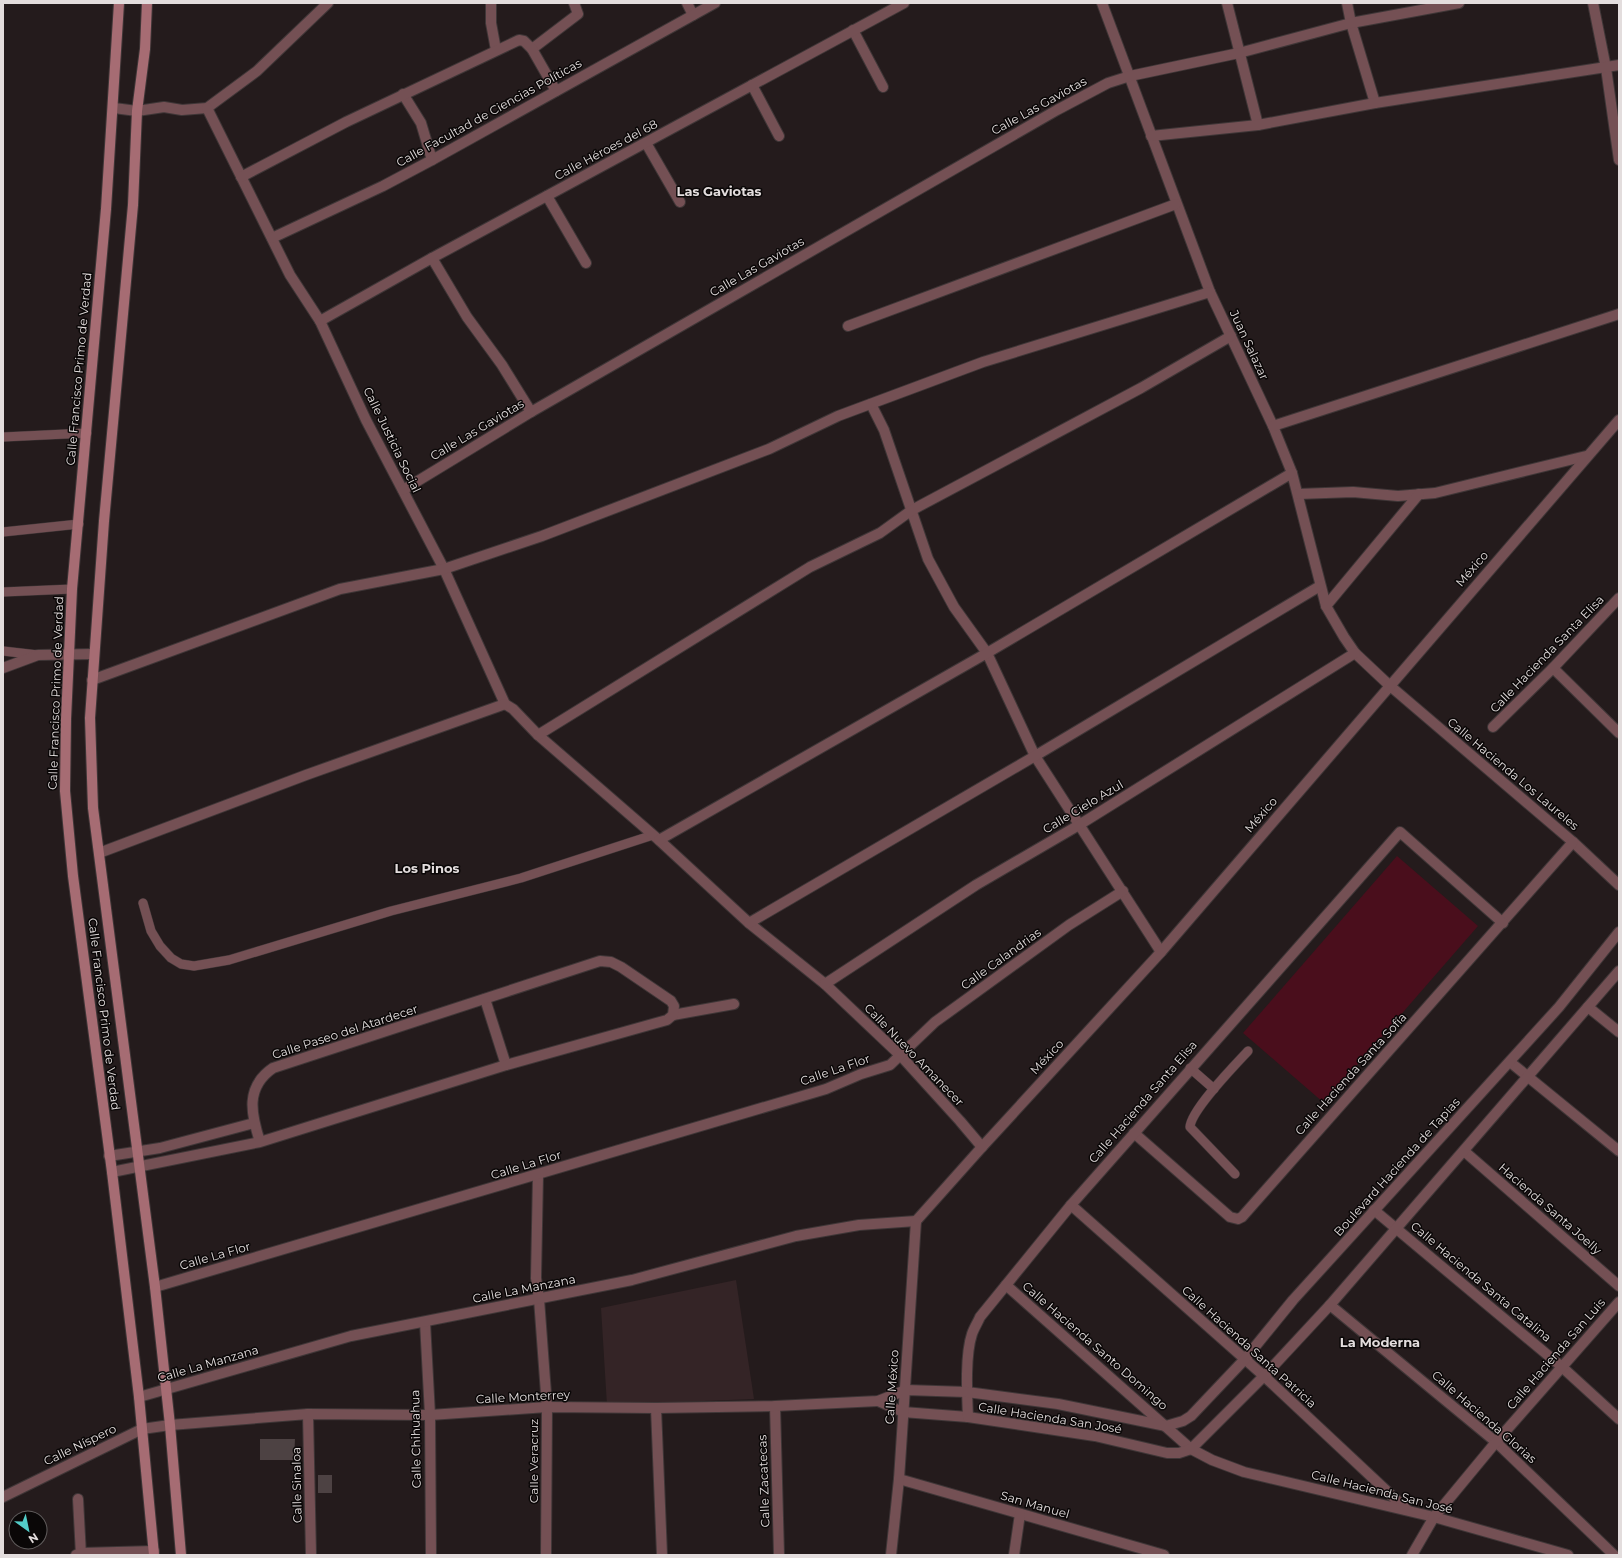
<svg xmlns="http://www.w3.org/2000/svg" width="1622" height="1558" viewBox="0 0 1622 1558" font-family="Montserrat,sans-serif">
  <style>
    .built { fill: #342426 }
    .green { fill: #4a0e1c }
    .building { fill: #4d4243 }
    .lines { fill: none; stroke-linecap: round; stroke-linejoin: round }
    .service-casing { stroke: #3f3637; stroke-width: 10 }
    .minor-casing { stroke: #3f3637; stroke-width: 12 }
    .tertiary-casing { stroke: #3f3637; stroke-width: 12 }
    .secondary-casing { stroke: #3f3637; stroke-width: 12 }
    .service { stroke: #745054; stroke-width: 9 }
    .minor { stroke: #745054; stroke-width: 10 }
    .tertiary { stroke: #745054; stroke-width: 10 }
    .secondary { stroke: #a66c73; stroke-width: 10 }
    .labels { text-anchor: middle; stroke-width: 3; stroke-linejoin: round; paint-order: stroke }
    .street-label { font-size: 12px; fill: #e3dddd; stroke: #0a0707 }
    .neighbourhood-label { font-size: 13px; font-weight: bold; fill: #e3dddd; stroke: #0a0707 }
  </style>
  <rect width="100%" height="100%" fill="#241b1c"/>
  <polygon class="built" points="736,1280 754,1399 607,1405 601,1308"/>
  <polygon class="green" points="1397,856 1478,926 1324,1103 1243,1033"/>
  <g class="building">
    <polygon points="260,1439 295,1439 294,1460 260,1460"/>
    <rect x="318" y="1475" width="14" height="18"/>
  </g>
  <g class="lines">
    <g class="service-casing">
      <g id="service">
        <polyline points="3,437 87,433"/>
        <polyline points="3,532 79,524"/>
        <polyline points="3,592 72,589"/>
        <polyline points="3,651 38,655"/>
        <polyline points="143,903 151,931 160,946 171,958 181,964 194,966 229,960 391,911 521,878 653,835"/>
        <polyline points="1190,1068 1214,1089"/>
        <path d="M1235 1174 1190 1127C1191 1110 1235 1065 1248 1051"/>
      </g>
    </g>
    <g class="minor-casing">
      <g id="minor">
        <polyline points="491,3 491,23 496,50"/>
        <polyline points="687,3 693,15"/>
        <polyline points="1102,3 1210,292 1273,426 1292,473 1326,606 1344,637 1355,653 1389,685 1573,842 1619,885"/>
        <polyline points="1227,3 1258,125"/>
        <polyline points="1347,3 1351,23 1375,103"/>
        <polyline points="1593,3 1606,68 1619,160"/>
        <polyline points="853,30 883,87"/>
        <polyline points="532,49 578,14 574,3"/>
        <polyline points="752,85 779,136"/>
        <polyline points="403,94 421,123 432,160"/>
        <polyline points="114,108 137,111 164,107 182,110 207,108 257,71 328,3"/>
        <polyline points="207,108 290,275 320,321 366,420 444,569 505,704 513,709 538,735 659,840 749,923 825,984 901,1056 960,1121 982,1147"/>
        <polyline points="1151,136 1258,125 1375,103 1619,65"/>
        <polyline points="646,143 680,202"/>
        <polyline points="241,177 346,122 519,40 524,41 532,49 556,91"/>
        <polyline points="547,196 586,263"/>
        <polyline points="272,238 383,186 432,160 715,3"/>
        <polyline points="432,258 467,317 502,365 531,412"/>
        <polyline points="320,321 432,258 904,3"/>
        <polyline points="848,326 1176,204"/>
        <polyline points="871,404 884,430 928,559 954,607 987,653 1035,756 1161,952"/>
        <polyline points="1273,426 1619,314"/>
        <polyline points="403,490 531,412 1057,110 1108,83 1130,76 1239,53 1351,23 1459,3"/>
        <polyline points="1298,494 1353,492 1398,496 1435,493 1586,456"/>
        <polyline points="1326,606 1419,494"/>
        <polyline points="3,668 38,655 94,654"/>
        <polyline points="1553,668 1619,733"/>
        <polyline points="92,680 340,589 444,569 542,536 769,449 838,416 983,362 1210,292"/>
        <polyline points="1493,727 1553,668 1619,598"/>
        <polyline points="538,735 810,567 880,533 912,510 1141,388 1231,336"/>
        <polyline points="659,840 987,653 1292,473"/>
        <polyline points="99,853 306,775 505,704"/>
        <polyline points="749,923 1035,756 1320,586"/>
        <polyline points="825,984 976,885 1079,825 1355,653"/>
        <polyline points="485,999 506,1065"/>
        <polyline points="1588,1007 1619,1032"/>
        <polyline points="673,1015 734,1004"/>
        <polyline points="1510,1062 1619,1151"/>
        <polyline points="1134,1133 1230,1217 1238,1219 1242,1217 1573,842"/>
        <polyline points="1464,1151 1619,1286"/>
        <polyline points="109,1156 160,1148 254,1123"/>
        <path d="M112 1172 260 1142 506 1065 667 1020 673 1015 674 1006 671 1001 621 967 611 962 600 961 273 1068C245 1087 251 1114 260 1142"/>
        <polyline points="538,1175 536,1278 539,1299 547,1407 546,1555"/>
        <polyline points="1071,1205 1264,1376 1407,1510"/>
        <polyline points="1374,1210 1562,1367 1619,1419"/>
        <polyline points="916,1221 982,1147 1161,952 1619,420"/>
        <polyline points="1006,1285 1191,1449 1212,1460 1244,1472 1434,1517 1568,1555"/>
        <polyline points="155,1287 826,1089 861,1074 890,1065 935,1022 1069,925 1123,891"/>
        <polyline points="1330,1305 1496,1442 1614,1555"/>
        <polyline points="425,1322 430,1415 431,1555"/>
        <polyline points="139,1397 351,1336 632,1280 796,1236 859,1225 916,1221"/>
        <polyline points="878,1401 903,1412 968,1417 1095,1436 1167,1453 1179,1453 1191,1449 1264,1376 1330,1305 1619,971"/>
        <polyline points="775,1406 779,1555"/>
        <polyline points="656,1408 662,1555"/>
        <polyline points="308,1414 311,1555"/>
        <path d="M968 1417C967 1394 965 1355 972 1334 974 1328 978 1322 980 1317L1071 1205 1400 832 1503 923"/>
        <polyline points="170,1425 308,1414 430,1415 547,1407 656,1408 775,1406 878,1401 906,1390 967,1392 1058,1404 1166,1426 1183,1421 1191,1416 1245,1359 1293,1300 1559,1007 1619,932"/>
        <polyline points="899,1479 1164,1555"/>
        <polyline points="78,1499 81,1555"/>
        <polyline points="76,1555 81,1553 154,1551"/>
        <polyline points="891,1555 899,1479 916,1221"/>
        <polyline points="1014,1555 1020,1514"/>
        <polyline points="1412,1555 1434,1517 1496,1442 1619,1302"/>
      </g>
    </g>
    <g class="tertiary-casing">
      <polyline id="tertiary" points="3,1497 142,1429 170,1425"/>
    </g>
    <g class="secondary-casing">
      <g id="secondary">
        <polyline points="119,3 106,209 72,589 66,719 65,791 73,876 112,1172 139,1397 154,1555"/>
        <polyline points="147,3 145,49 137,111 133,205 104,521 90,718 93,808 155,1287 170,1425 181,1555"/>
      </g>
    </g>
    <use href="#service" class="service"/>
    <use href="#minor" class="minor"/>
    <use href="#tertiary" class="tertiary"/>
    <use href="#secondary" class="secondary"/>
  </g>
  <g class="labels">
    <g class="street-label">
      <text transform="translate(1039 106) rotate(-29)" y="4">Calle Las Gaviotas</text>
      <text transform="translate(489 113) rotate(-29)" y="4">Calle Facultad de Ciencias Políticas</text>
      <text transform="translate(606 150) rotate(-28)" y="4">Calle Héroes del 68</text>
      <text transform="translate(757 267) rotate(-30)" y="4">Calle Las Gaviotas</text>
      <text transform="translate(1249 345) rotate(65)" y="4">Juan Salazar</text>
      <text transform="translate(79 369) rotate(-85)" y="4">Calle Francisco Primo de Verdad</text>
      <text transform="translate(477 430) rotate(-31)" y="4">Calle Las Gaviotas</text>
      <text transform="translate(392 440) rotate(64)" y="4">Calle Justicia Social</text>
      <text transform="translate(1472 569) rotate(-49)" y="4">México</text>
      <text transform="translate(1547 654) rotate(-46)" y="4">Calle Hacienda Santa Elisa</text>
      <text transform="translate(56 693) rotate(-88)" y="4">Calle Francisco Primo de Verdad</text>
      <text transform="translate(1513 774) rotate(40)" y="4">Calle Hacienda Los Laureles</text>
      <text transform="translate(1083 807) rotate(-31)" y="4">Calle Cielo Azul</text>
      <text transform="translate(1261 815) rotate(-49)" y="4">México</text>
      <text transform="translate(1001 959) rotate(-36)" y="4">Calle Calandrias</text>
      <text transform="translate(104 1014) rotate(83)" y="4">Calle Francisco Primo de Verdad</text>
      <text transform="translate(345 1032) rotate(-18)" y="4">Calle Paseo del Atardecer</text>
      <text transform="translate(914 1055) rotate(46)" y="4">Calle Nuevo Amanecer</text>
      <text transform="translate(1047 1057) rotate(-47)" y="4">México</text>
      <text transform="translate(835 1070) rotate(-19)" y="4">Calle La Flor</text>
      <text transform="translate(1351 1074) rotate(-48)" y="4">Calle Hacienda Santa Sofía</text>
      <text transform="translate(1143 1102) rotate(-49)" y="4">Calle Hacienda Santa Elisa</text>
      <text transform="translate(526 1165) rotate(-17)" y="4">Calle La Flor</text>
      <text transform="translate(1397 1167) rotate(-48)" y="4">Boulevard Hacienda de Tapias</text>
      <text transform="translate(1550 1209) rotate(41)" y="4">Hacienda Santa Joelly</text>
      <text transform="translate(215 1256) rotate(-16)" y="4">Calle La Flor</text>
      <text transform="translate(1481 1282) rotate(40)" y="4">Calle Hacienda Santa Catalina</text>
      <text transform="translate(524 1289) rotate(-11)" y="4">Calle La Manzana</text>
      <text transform="translate(1095 1346) rotate(41)" y="4">Calle Hacienda Santo Domingo</text>
      <text transform="translate(1249 1347) rotate(42)" y="4">Calle Hacienda Santa Patricia</text>
      <text transform="translate(1556 1354) rotate(-49)" y="4">Calle Hacienda San Luis</text>
      <text transform="translate(208 1364) rotate(-16)" y="4">Calle La Manzana</text>
      <text transform="translate(892 1387) rotate(-86)" y="4">Calle México</text>
      <text transform="translate(523 1397) rotate(-3)" y="4">Calle Monterrey</text>
      <text transform="translate(1484 1417) rotate(41)" y="4">Calle Hacienda Glorias</text>
      <text transform="translate(1050 1418) rotate(9)" y="4">Calle Hacienda San José</text>
      <text transform="translate(416 1439) rotate(-91)" y="4">Calle Chihuahua</text>
      <text transform="translate(80 1445) rotate(-26)" y="4">Calle Níspero</text>
      <text transform="translate(534 1461) rotate(-90)" y="4">Calle Veracruz</text>
      <text transform="translate(764 1481) rotate(-92)" y="4">Calle Zacatecas</text>
      <text transform="translate(297 1485) rotate(-91)" y="4">Calle Sinaloa</text>
      <text transform="translate(1382 1492) rotate(14)" y="4">Calle Hacienda San José</text>
      <text transform="translate(1035 1505) rotate(16)" y="4">San Manuel</text>
    </g>
    <g class="neighbourhood-label">
      <text x="719" y="196">Las Gaviotas</text>
      <text x="427" y="873">Los Pinos</text>
      <text x="1380" y="1347">La Moderna</text>
    </g>
  </g>
  <rect width="1622" height="1558" fill="none" stroke="#e3dddd" stroke-width="8"/>
  <g transform="translate(28 1530) rotate(147)"><circle r="19" fill="#0a0707" stroke="#615d5d"/>
  <path d="M0-3L7 15L0 10L-7 15Z" fill="#53cdc9"/>
  <text y="-6" font-size="11" font-weight="bold" text-anchor="middle" fill="#e3dddd">N</text>
  </g>
</svg>
